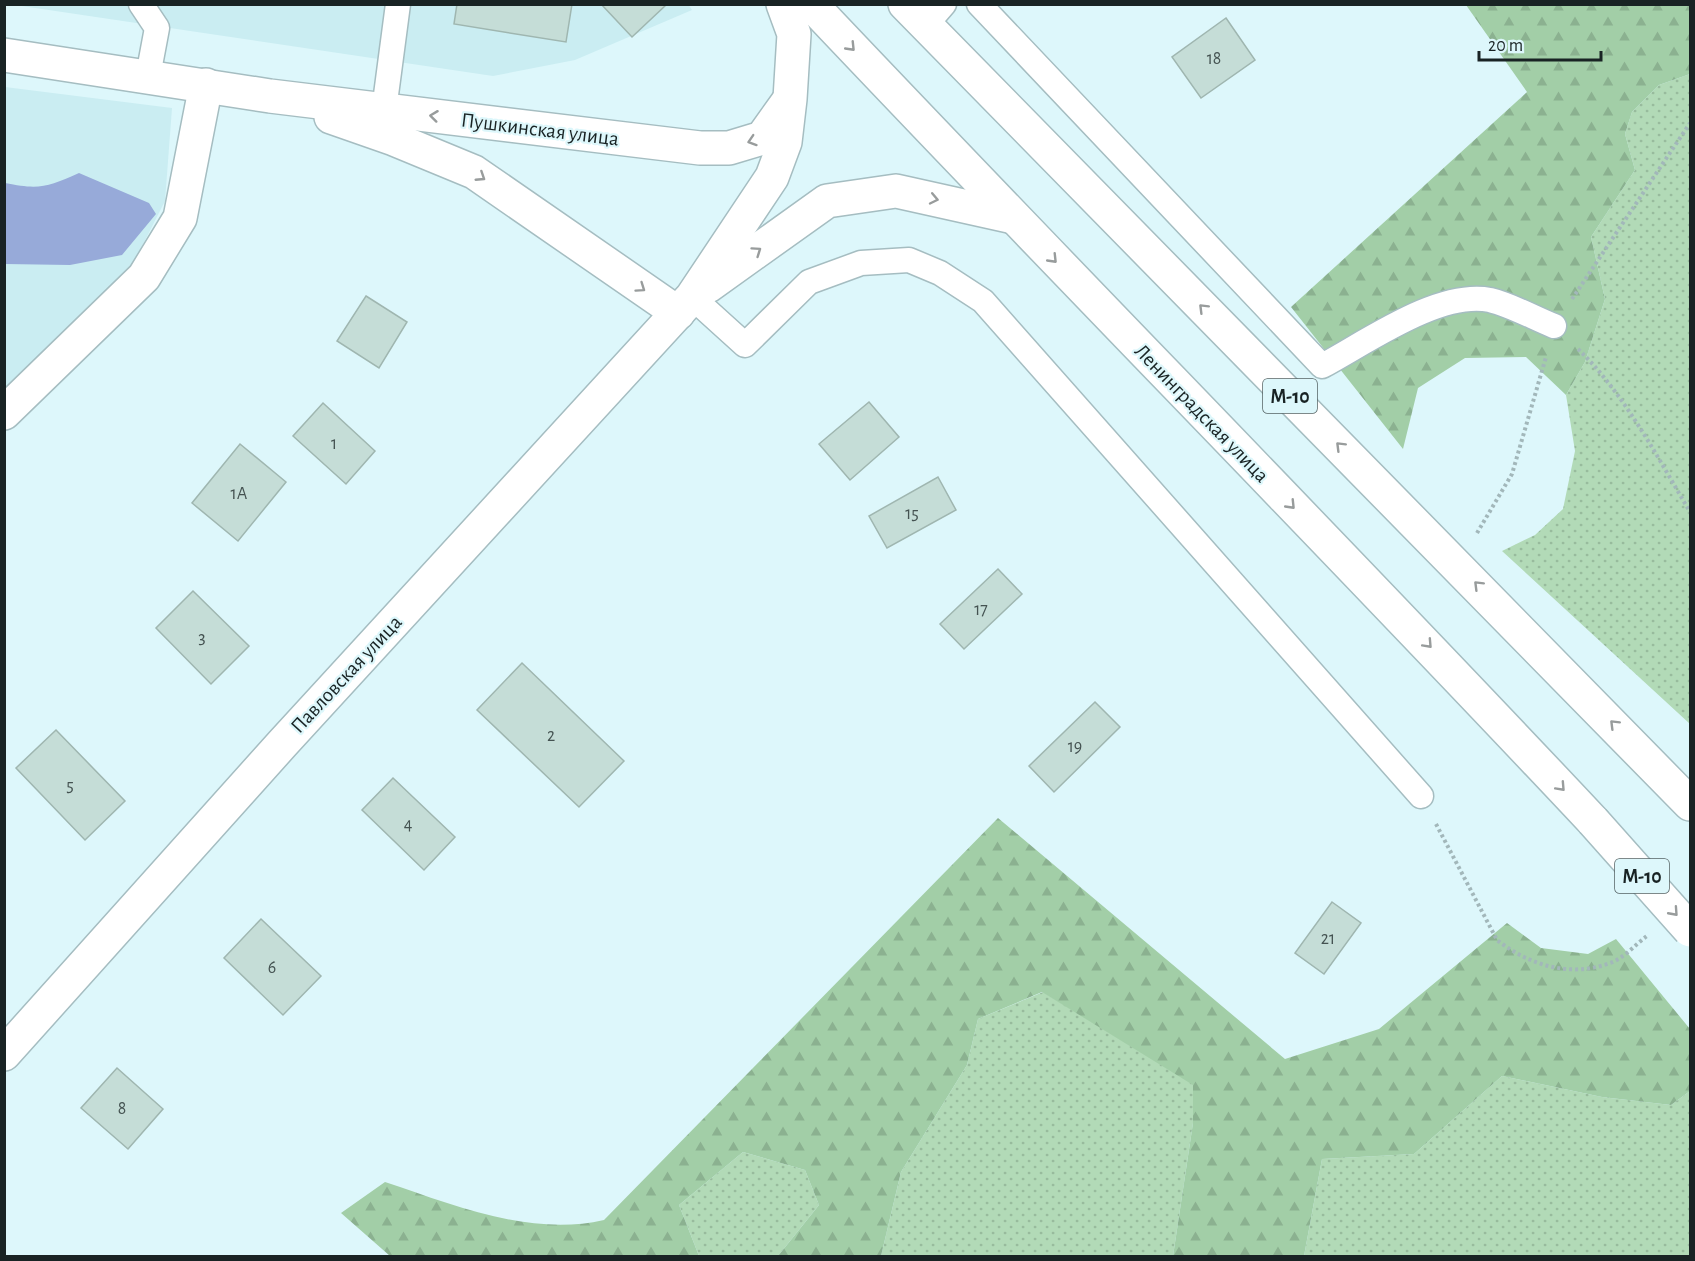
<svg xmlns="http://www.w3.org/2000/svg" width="1695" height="1261" viewBox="0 0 1695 1261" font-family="'Alegreya Sans',sans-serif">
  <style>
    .built { fill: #caedf2 }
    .grass { fill: url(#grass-dots) }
    .forest { fill: url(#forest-firs) }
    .water { fill: #97aad9 }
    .building { fill: #c5ddd7; stroke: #9fb6b0; stroke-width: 1.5 }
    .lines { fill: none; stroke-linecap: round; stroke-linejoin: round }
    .service-casing { stroke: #a5bdc1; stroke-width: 27 }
    .minor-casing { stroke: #a5bdc1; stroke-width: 36 }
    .secondary-casing { stroke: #a5bdc1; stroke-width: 36 }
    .trunk-casing { stroke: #a5bdc1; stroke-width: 36 }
    .path { stroke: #a2b7ba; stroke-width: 4; stroke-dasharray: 3 3; stroke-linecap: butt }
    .service { stroke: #fff; stroke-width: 24 }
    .minor { stroke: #fff; stroke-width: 33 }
    .secondary { stroke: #fff; stroke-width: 33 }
    .trunk { stroke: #fff; stroke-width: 33 }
    .trunk-bridge-casing { stroke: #a5bdc1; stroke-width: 36; stroke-linecap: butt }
    .trunk-bridge { stroke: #fff; stroke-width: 33 }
    .oneway { stroke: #989c9c }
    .labels { text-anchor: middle; stroke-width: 4.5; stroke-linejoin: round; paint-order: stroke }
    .number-label { font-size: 18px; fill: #445251 }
    .shield { fill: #ddf7fb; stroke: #546364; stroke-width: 1.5 }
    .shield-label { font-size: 20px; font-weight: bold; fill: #192324 }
    .street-label { font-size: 21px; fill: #192324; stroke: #ddf7fb }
  </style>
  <defs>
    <pattern id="grass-dots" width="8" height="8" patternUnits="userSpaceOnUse" patternTransform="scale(1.5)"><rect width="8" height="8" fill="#b2dab7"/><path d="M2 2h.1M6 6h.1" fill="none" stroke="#98bb9d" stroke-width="1.8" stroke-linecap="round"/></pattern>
    <pattern id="forest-firs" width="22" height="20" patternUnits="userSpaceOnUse" patternTransform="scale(1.5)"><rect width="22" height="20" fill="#a2cea7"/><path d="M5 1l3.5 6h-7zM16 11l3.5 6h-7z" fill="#8bb190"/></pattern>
  </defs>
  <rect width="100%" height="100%" fill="#ddf7fb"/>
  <g class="built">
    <polygon points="688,4 692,10 575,60 493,76 15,5"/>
    <polygon points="5,87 172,108 165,201 134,262 5,393"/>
  </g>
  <g class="grass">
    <polygon points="1690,74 1690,724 1502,551 1535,535 1563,509 1575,451 1566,395 1585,362 1605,299 1591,237 1635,170 1625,134 1632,112 1659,85"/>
    <polygon points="1043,992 1193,1084 1193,1123 1173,1256 881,1256 901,1172 967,1065 978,1019"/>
    <polygon points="1502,1076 1602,1097 1671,1105 1690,1091 1690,1256 1304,1256 1322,1159 1414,1154"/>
    <polygon points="743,1152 805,1170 819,1205 778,1256 699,1256 679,1205"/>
  </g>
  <g class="forest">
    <polygon points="1466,5 1690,5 1690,74 1659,85 1632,112 1625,134 1635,170 1591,237 1605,299 1585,362 1566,395 1526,357 1465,358 1418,388 1403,449 1291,307 1527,92"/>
    <path d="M998 818 1285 1059 1379 1029 1507 923 1541 948 1588 954 1616 939 1690 1029V1091L1671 1105 1602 1097 1502 1076 1414 1154 1322 1159 1304 1256H1173L1193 1123V1085L1042 992 978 1019 967 1065 901 1172 881 1256H778L819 1205 805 1170 743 1152 679 1205 699 1256H390L341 1213 385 1182C454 1205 530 1237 604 1220Z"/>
  </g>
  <path class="water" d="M79 173 149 203 156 214 122 255 70 265 5 264V183C39 190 48 187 79 173Z"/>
  <g class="building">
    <polygon points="457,4 572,4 566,42 454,24"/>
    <polygon points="601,4 665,4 666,5 632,37"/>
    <polygon points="1226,18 1255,60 1201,98 1172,57"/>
    <polygon points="366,296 407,322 379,368 337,341"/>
    <polygon points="869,402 899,437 850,480 819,444"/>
    <polygon points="323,403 375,451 346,484 293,436"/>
    <polygon points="240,444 286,482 238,541 192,503"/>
    <polygon points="938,477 956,510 887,548 869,516"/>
    <polygon points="998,569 1022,594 964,649 940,624"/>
    <polygon points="193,591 249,646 211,684 156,628"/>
    <polygon points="522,663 624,761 579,807 477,710"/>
    <polygon points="1095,702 1120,727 1054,792 1029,766"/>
    <polygon points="56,730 125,801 85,840 16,768"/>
    <polygon points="393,778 455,837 424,870 362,810"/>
    <polygon points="1332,902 1361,923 1324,974 1295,953"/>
    <polygon points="261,919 321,976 283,1015 224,958"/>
    <polygon points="117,1068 163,1109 128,1149 81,1108"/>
  </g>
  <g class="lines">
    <g class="service-casing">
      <g id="service">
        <polyline points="141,4 157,28 148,76"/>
        <path d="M979 4 1322 366C1367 342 1439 290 1490 300 1511 305 1534 318 1554 326"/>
        <polyline points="925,26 944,4"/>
        <polyline points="384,110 398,4"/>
        <polyline points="692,297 745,345 809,282 861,263 909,260 940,273 983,301 1421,796"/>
      </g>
    </g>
    <g class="minor-casing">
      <polyline id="minor" points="4,413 144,277 180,218 206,85"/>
    </g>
    <g class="secondary-casing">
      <g id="secondary">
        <polyline points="4,55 270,96 700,148 729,148 762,138 787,103"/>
        <polyline points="331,117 394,139 474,172 678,313"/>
        <polyline points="708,286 827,201 896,191 1013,217"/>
        <polyline points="4,1054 282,744 692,297 772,177 785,142 790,99 794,34 783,4"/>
      </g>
    </g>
    <g class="trunk-casing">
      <g id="trunk">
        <path d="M811 4C1070 278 1335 546 1593 821"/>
        <polyline points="905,4 1690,804"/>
      </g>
    </g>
    <g class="path">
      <polyline points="1572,299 1690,123"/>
      <path d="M1578 349C1624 393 1658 458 1690 512"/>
      <polyline points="1477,533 1512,474 1546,357"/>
      <path d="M1436 824 1497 940C1529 965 1570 978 1610 963 1623 959 1636 944 1647 936"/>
    </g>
    <use href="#service" class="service"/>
    <use href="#minor" class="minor"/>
    <use href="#secondary" class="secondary"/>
    <use href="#trunk" class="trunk"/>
    <g class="trunk-bridge-casing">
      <polyline id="trunk-bridge" points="1593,821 1690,930"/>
    </g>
    <use href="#trunk-bridge" class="trunk-bridge"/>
  </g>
  <defs><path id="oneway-chevron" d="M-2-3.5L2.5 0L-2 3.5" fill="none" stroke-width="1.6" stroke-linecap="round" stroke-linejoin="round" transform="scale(1.5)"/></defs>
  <g class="oneway">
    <use href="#oneway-chevron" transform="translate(851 47) rotate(46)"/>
    <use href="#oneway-chevron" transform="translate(434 116) rotate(-173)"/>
    <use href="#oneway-chevron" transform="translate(752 141) rotate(162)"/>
    <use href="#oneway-chevron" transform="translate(481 177) rotate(33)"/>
    <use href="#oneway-chevron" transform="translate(934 199) rotate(12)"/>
    <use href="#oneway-chevron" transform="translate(757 251) rotate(-35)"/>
    <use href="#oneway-chevron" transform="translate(1053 259) rotate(46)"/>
    <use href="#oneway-chevron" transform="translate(641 288) rotate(35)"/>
    <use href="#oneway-chevron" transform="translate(1203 308) rotate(-135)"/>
    <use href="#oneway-chevron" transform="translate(1340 446) rotate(-135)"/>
    <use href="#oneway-chevron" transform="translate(1291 505) rotate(46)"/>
    <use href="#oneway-chevron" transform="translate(1478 585) rotate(-135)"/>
    <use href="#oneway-chevron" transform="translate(1428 644) rotate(47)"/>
    <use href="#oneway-chevron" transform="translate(1614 724) rotate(-135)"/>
    <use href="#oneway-chevron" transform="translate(1561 787) rotate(47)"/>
    <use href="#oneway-chevron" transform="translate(1674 912) rotate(48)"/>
  </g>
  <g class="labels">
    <g class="number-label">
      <text x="1214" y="64">18</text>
      <text x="334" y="449">1</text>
      <text x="239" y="499">1А</text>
      <text x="912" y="519">15</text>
      <text x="981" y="615">17</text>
      <text x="202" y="643">3</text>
      <text x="551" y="741">2</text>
      <text x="1075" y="752">19</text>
      <text x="70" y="791">5</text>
      <text x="408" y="830">4</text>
      <text x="1328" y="944">21</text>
      <text x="272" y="973">6</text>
      <text x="122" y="1114">8</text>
    </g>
    <g class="shield">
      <rect x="1263" y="379" width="54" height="34" rx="4.5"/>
      <rect x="1615" y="859" width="54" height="34" rx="4.5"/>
    </g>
    <g class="shield-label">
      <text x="1290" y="403">М-10</text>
      <text x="1642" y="883">М-10</text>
    </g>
    <g class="street-label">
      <text transform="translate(540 129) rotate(7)" y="7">Пушкинская улица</text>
      <text transform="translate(1202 413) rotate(46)" y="7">Ленинградская улица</text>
      <text transform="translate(346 674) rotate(-47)" y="7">Павловская улица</text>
    </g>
  </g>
  <rect width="1695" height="1261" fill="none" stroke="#192324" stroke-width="12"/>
  <path d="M1479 51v9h122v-9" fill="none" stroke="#192324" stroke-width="3"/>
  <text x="1488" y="51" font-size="18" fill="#192324" stroke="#ddf7fb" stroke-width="4.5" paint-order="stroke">20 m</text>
</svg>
